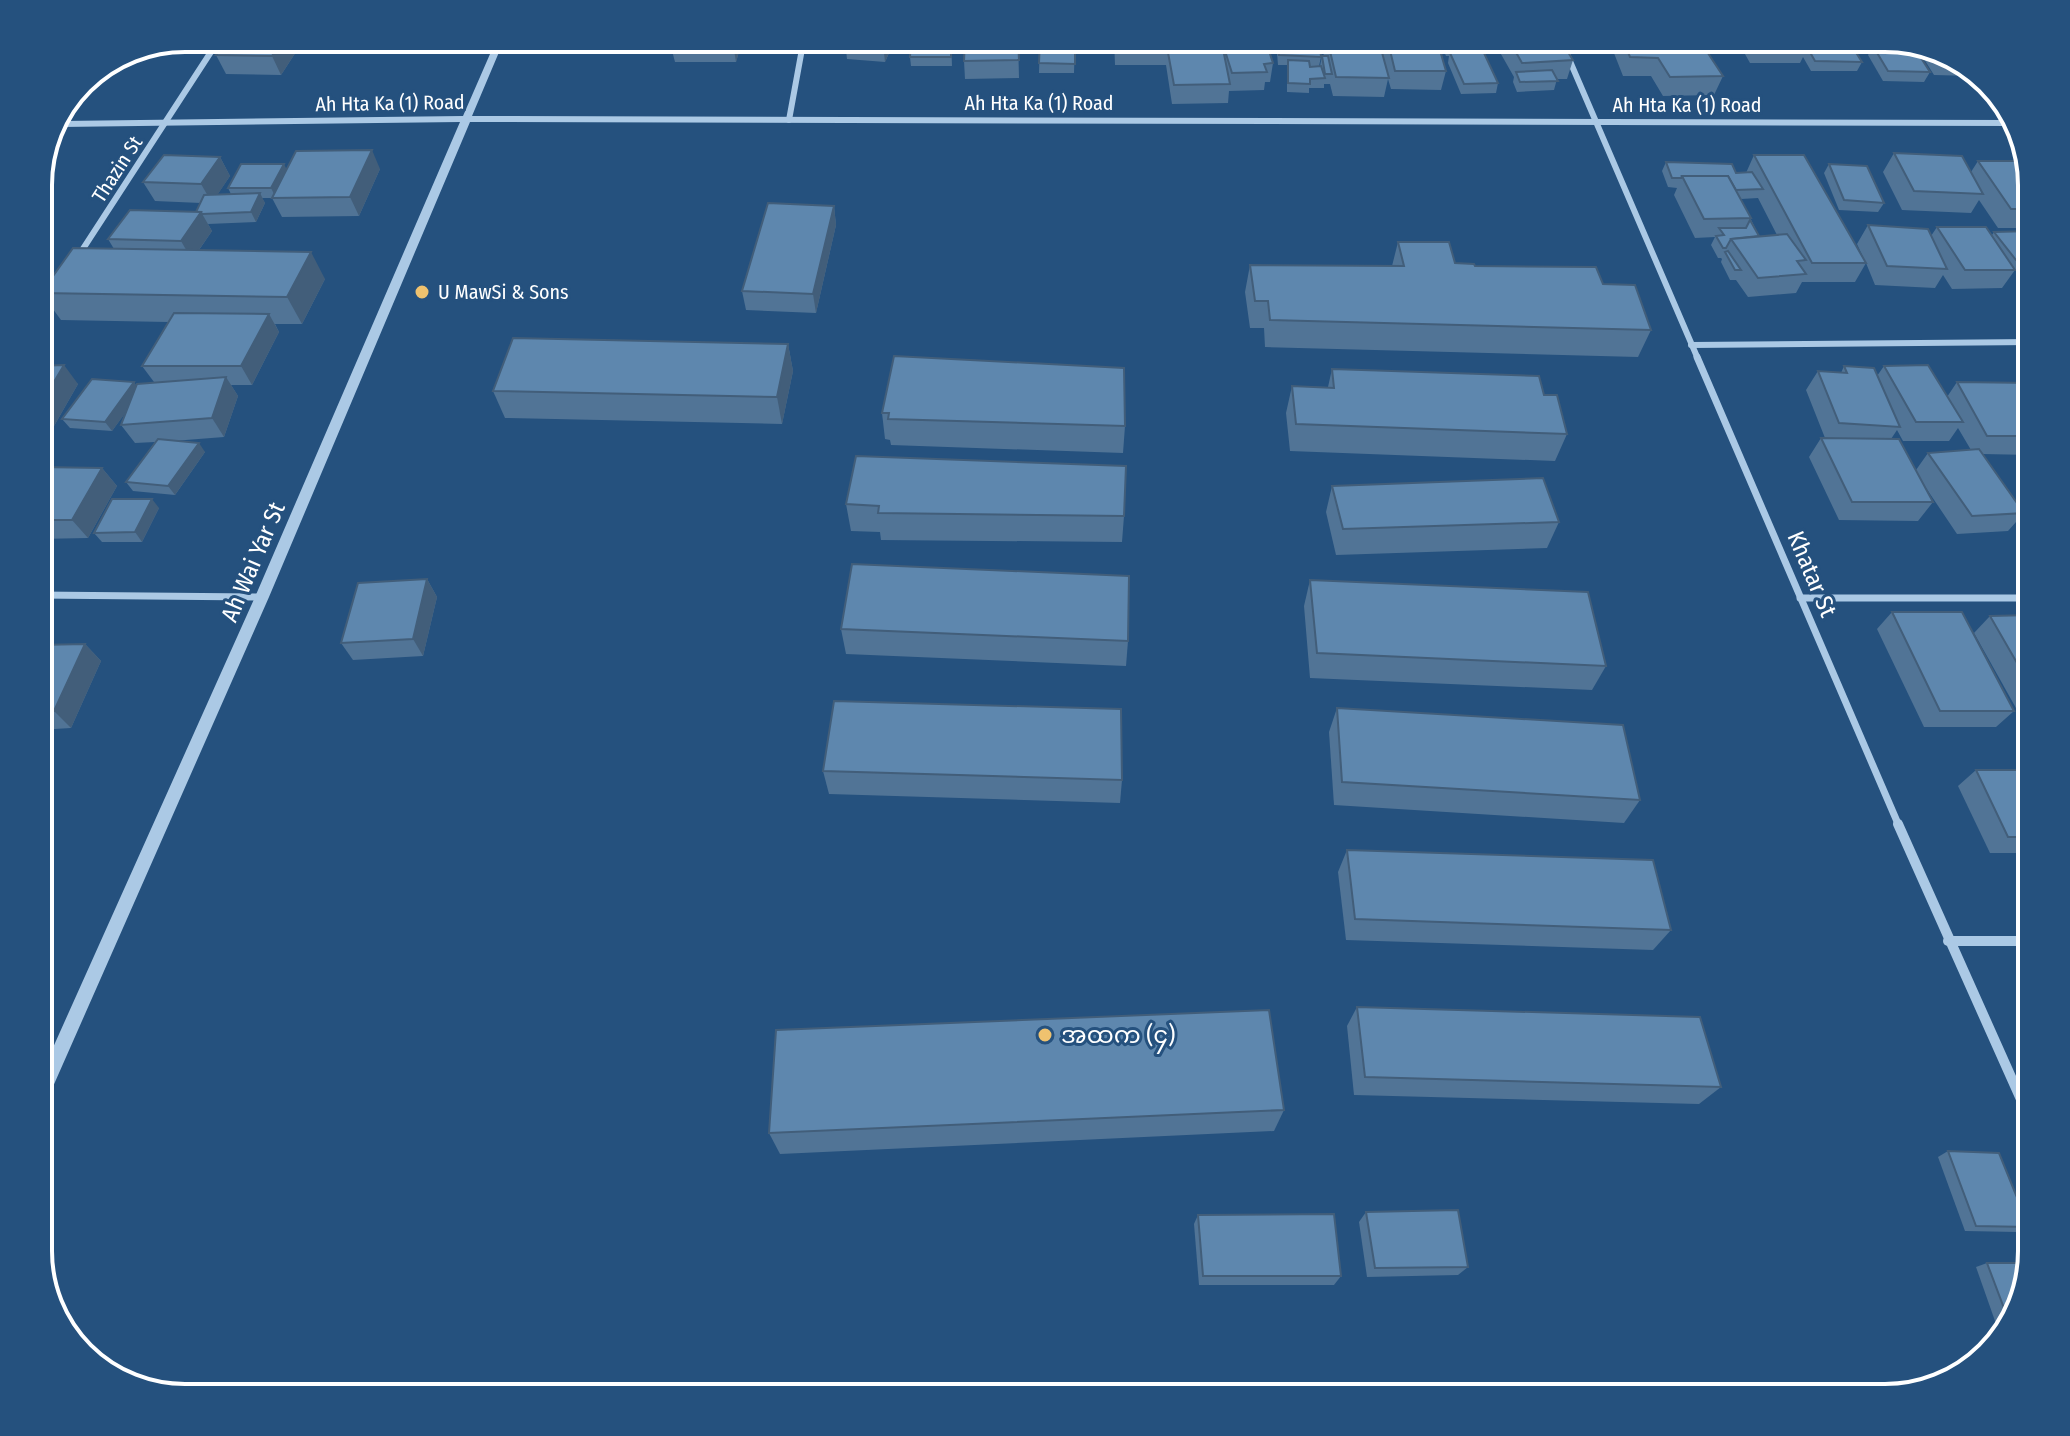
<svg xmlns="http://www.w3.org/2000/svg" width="2070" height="1436" viewBox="0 0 2070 1436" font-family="'Fira Sans Condensed','Noto Sans Myanmar',sans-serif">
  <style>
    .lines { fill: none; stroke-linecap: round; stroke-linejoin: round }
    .minor-far2 { stroke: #abc9e5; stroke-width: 6 }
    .minor-far1 { stroke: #abc9e5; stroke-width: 7 }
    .minor { stroke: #abc9e5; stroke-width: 10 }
    .tertiary { fill: #abc9e5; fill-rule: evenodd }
    .wall { fill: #517496; fill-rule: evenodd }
    .shaded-wall { fill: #425e7a }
    .building { fill: #5e87ae; stroke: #425e7a; stroke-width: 2 }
    .poi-dot { fill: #efc26f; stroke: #25517e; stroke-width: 3 }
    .labels { text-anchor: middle; stroke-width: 6; stroke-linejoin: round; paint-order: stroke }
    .far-street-label { font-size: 20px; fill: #fff; stroke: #25517e }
    .far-poi-label { font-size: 20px; fill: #fff; stroke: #25517e; text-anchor: start }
    .street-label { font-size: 24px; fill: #fff; stroke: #25517e }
    .poi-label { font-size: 24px; fill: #fff; stroke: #25517e; text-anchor: start }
    .rim { fill: none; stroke: #fff; stroke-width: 4 }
  </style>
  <rect width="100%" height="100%" fill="#25517e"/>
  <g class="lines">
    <g class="minor-far2">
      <polyline points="1560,38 1698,359"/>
      <polyline points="789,120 804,38"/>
      <polyline points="79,255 220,38"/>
      <polyline points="38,317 54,293"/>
      <polyline points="1691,345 2032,342"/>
    </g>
    <g class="minor-far1">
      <polyline points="1697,357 1899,826"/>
      <polyline points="38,595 262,597"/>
      <polyline points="1800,598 2032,598"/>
    </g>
    <g class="minor">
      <polyline points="1898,824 2032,1124"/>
      <polyline points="1948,941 2032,941"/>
    </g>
    <polygon class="tertiary" points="497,38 505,38 472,116 2015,120 2016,126 470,122 269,597 44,1107 38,1109 38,1081 255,597 460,122 61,127 63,121 463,116"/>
  </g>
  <g class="wall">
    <polygon points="305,38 281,75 226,74 216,55"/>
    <polygon points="672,38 743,38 736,62 675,62 670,43"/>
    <polygon points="852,38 893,38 894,42 885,62 847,59 846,50"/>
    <polygon points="951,38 952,66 911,66 910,57"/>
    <polygon points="1018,38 1019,78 965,79 964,61"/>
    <polygon points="1040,38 1075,39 1074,73 1039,73"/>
    <polygon points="1114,38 1257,38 1258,42 1263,42 1262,38 1301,38 1321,57 1319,66 1320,66 1322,56 1324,56 1321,43 1322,38 1484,38 1487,47 1485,55 1498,83 1496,93 1461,94 1448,63 1449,56 1446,56 1443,49 1442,56 1446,71 1441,90 1391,89 1388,79 1384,97 1333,96 1330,84 1324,84 1324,88 1309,88 1309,93 1287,92 1287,65 1278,65 1277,53 1270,53 1273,63 1270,82 1265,82 1264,90 1229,91 1228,103 1172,104 1166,65 1115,65"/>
    <polygon points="1494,38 1559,38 1573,60 1567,79 1557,79 1554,90 1517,92 1513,82 1514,77 1493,40"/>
    <polygon points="1608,38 1698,38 1723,76 1714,95 1663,96 1651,76 1623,76"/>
    <polygon points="1736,38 1804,38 1807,42 1862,62 1857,71 1811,71 1803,57 1800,63 1750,63"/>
    <polygon points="1873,46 1930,72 1924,82 1883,81 1868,55"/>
    <polygon points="1920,49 1967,63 1975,72 1973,76 1934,75 1919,51"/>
    <polygon points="1894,153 1971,172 1978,161 2032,185 2032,228 1998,228 1979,200 1971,213 1902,210 1883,172"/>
    <path d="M1754 155 1863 257 1857 244 1868 225 1931 236 1937 227 1992 235 1994 232 2032 231V269L2015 270 2002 288 1952 289 1943 275 1935 288 1875 285 1866 263 1855 282H1802L1796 293 1748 297 1736 280H1730L1721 262 1722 259 1721 258H1718L1711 245 1715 237 1695 238 1674 195 1677 188 1668 187 1662 171 1666 162 1736 173H1746ZM1758 198 1777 235 1759 236 1741 199Z"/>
    <polygon points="220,157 230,176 217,195 231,194 228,188 287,169 380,169 359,216 282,217 272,198 262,198 265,203 256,222 208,224 212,231 199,250 325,279 302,324 275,324 279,332 252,385 231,385 238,396 224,437 173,441 205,452 175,495 133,491 126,482 155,442 135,443 121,425 125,413 112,431 70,428 62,419 134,382 136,386 154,382 142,366 168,322 61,320 41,293 114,249 108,239 196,212 201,203 155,201 143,182"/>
    <polygon points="1829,164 1884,203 1878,212 1839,210 1824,173"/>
    <polygon points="834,206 836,225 816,313 746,310 742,291"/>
    <polygon points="1398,242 1455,263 1603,284 1651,330 1638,357 1265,347 1264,328 1250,328 1245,292 1250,265 1392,266"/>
    <polygon points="788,344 793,371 782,424 505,418 493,391"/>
    <polygon points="38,366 78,384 50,433 38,433"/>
    <path d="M1844 366 1877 376 1884 366 1947 397 1957 382 2032 383V455L1982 454 2024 513 2008 531 1957 534 1922 482 1933 502 1918 521 1839 520 1809 457 1821 438H1825L1806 390 1818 371 1841 373ZM1958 428 1971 450 1928 453 1916 470 1891 439 1897 430 1903 441H1949Z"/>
    <polygon points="1332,369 1544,395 1567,434 1555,461 1290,451 1286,413 1292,386 1328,387"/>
    <polygon points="882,413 1125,426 1123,453 891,445 890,440 885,439"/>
    <polygon points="38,446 50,460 46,467 102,468 117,486 88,538 38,539"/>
    <polygon points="2029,475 2032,475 2032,507 2021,484"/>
    <polygon points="1332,486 1559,522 1547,548 1336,555 1326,512"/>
    <polygon points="846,504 1124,516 1122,542 881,540 880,532 851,531"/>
    <polygon points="159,508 142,542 102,542 94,533"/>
    <polygon points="427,579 437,597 423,656 353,660 341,643"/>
    <polygon points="1310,580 1606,666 1592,690 1310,678 1304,606"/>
    <polygon points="1892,612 2014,711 1996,727 1924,727 1877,629"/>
    <polygon points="2032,615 2032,717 2021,717 1974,633 1990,616"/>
    <polygon points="841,629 1128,641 1126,666 846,654"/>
    <polygon points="85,644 101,661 71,728 38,730 38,645"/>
    <polygon points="1337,708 1640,800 1624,823 1334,805 1329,732"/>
    <polygon points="1976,770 2032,770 2032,853 1990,853 1958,786"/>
    <polygon points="823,771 1122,780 1120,803 829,794"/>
    <polygon points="1347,850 1671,930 1653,950 1346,940 1338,872"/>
    <polygon points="1357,1007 1721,1087 1699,1104 1354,1095 1347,1026"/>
    <polygon points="1284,1110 1274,1131 780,1154 769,1133"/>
    <polygon points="1948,1151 2029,1227 2017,1232 1965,1231 1938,1157"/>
    <polygon points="1366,1212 1468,1267 1458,1275 1367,1277 1359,1222"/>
    <polygon points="1198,1215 1341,1276 1334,1285 1199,1285 1194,1224"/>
    <polygon points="1987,1263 2028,1263 2007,1333 2001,1338 1976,1267"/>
  </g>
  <g class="shaded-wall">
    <polygon points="284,38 305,38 281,75 272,56"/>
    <polygon points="734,38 743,38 736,62 733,44"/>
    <polygon points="890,38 893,38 894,42 885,62 884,53"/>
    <polygon points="372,150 380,169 359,216 350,197"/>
    <polygon points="220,157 230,176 212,203 201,184"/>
    <polygon points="284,164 289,174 276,198 271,188"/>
    <polygon points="260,193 265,203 256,222 251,212"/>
    <polygon points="834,206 836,225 816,313 813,294"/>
    <polygon points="201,212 212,231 192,260 181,241"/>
    <polygon points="311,252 325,279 302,324 287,297"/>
    <polygon points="269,314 279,332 252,385 241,366"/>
    <polygon points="788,344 793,371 782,424 777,397"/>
    <polygon points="64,365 78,384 50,433 38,418 38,409"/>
    <polygon points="226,377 238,396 224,437 212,418"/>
    <polygon points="134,382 141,392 112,431 105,422"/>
    <polygon points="199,443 205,452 175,495 168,486"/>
    <polygon points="38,446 50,460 38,482"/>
    <polygon points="102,468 117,486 88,538 72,520"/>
    <polygon points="152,499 159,508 142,542 135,532"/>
    <polygon points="427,579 437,597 423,656 413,639"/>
    <polygon points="38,621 44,627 38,640"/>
    <polygon points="85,644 101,661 71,728 54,711"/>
    <polygon points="38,804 46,810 38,827"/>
  </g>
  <g class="building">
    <polygon points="229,38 284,38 272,56 216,55"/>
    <polygon points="672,38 734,38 733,44 670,43"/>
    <polygon points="852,38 890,38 884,53 846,50"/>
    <polygon points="911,38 951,38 951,57 910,57"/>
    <polygon points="965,38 1018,38 1019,60 964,61"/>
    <polygon points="1040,38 1075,39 1075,64 1039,63"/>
    <polygon points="1115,38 1249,38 1250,43 1266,42 1273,63 1264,64 1267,72 1232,73 1226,54 1224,54 1230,84 1174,85 1167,47 1116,46"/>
    <polygon points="1249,38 1257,38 1258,42 1250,43"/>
    <polygon points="1265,38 1319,39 1321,57 1279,55 1278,43 1265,43"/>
    <polygon points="1327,38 1378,38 1389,78 1336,77"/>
    <polygon points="1378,38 1384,38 1387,45 1380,45"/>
    <polygon points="1390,38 1440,38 1444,46 1439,47 1446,71 1395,71 1388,42 1392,42"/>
    <polygon points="1445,38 1484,38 1487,47 1448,46"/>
    <polygon points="1508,38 1559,38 1573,60 1522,63"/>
    <polygon points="1622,38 1698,38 1723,76 1670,77 1658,58 1630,57"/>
    <polygon points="1755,38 1804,38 1808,45 1758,44"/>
    <polygon points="1807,42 1850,43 1862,62 1815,61 1807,47 1808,45"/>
    <polygon points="1873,46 1914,47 1930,72 1888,71"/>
    <polygon points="1931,52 1967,63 1970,66 1940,65"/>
    <polygon points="1450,53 1484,53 1498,83 1464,84"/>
    <polygon points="1322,56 1328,56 1332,74 1325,74"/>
    <polygon points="1288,60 1309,61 1310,67 1321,66 1325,78 1310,79 1310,84 1288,83"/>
    <polygon points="1552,70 1558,81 1520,82 1516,72"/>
    <polygon points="372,150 350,197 272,198 296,151"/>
    <polygon points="1894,153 1962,156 1983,194 1914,191"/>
    <polygon points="164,155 220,157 201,184 143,182"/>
    <polygon points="1754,155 1804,155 1866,263 1812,263"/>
    <polygon points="1978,161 2026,161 2032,185 2032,209 2011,209"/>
    <polygon points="1666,162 1732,164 1736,173 1752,172 1763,189 1736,190 1728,176 1682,176 1681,178 1672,178"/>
    <polygon points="241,164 284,164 271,188 228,188"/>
    <polygon points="1829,164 1867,166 1884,203 1844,200"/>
    <polygon points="1682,176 1728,176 1751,218 1704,219"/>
    <polygon points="260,193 251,212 202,214 201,212 196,212 204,195"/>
    <polygon points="768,203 834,206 813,294 742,291"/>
    <polygon points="130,210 201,212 181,241 108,239"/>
    <polygon points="1750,220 1759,236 1731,239 1726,248 1723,248 1716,236 1724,235 1719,228 1746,228"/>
    <polygon points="1868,225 1928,229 1947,269 1887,266"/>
    <polygon points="1937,227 1986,227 2015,270 1965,270"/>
    <polygon points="2032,231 2032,260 2016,260 1994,232"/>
    <polygon points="1787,234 1806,260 1797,261 1806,274 1758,278 1731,239"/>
    <polygon points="1398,242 1449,242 1455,263 1474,264 1475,266 1596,267 1603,284 1635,285 1651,330 1270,320 1268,301 1255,301 1250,265 1404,266"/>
    <polygon points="73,248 311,252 287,297 41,293"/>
    <polygon points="1728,251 1741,270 1735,270 1725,252"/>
    <polygon points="174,313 269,314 241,366 142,366"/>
    <polygon points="513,338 788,344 777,397 493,391"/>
    <polygon points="894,356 1124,368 1125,426 888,419 889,413 882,413"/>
    <polygon points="64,365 38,409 38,366"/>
    <polygon points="1928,365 1963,422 1916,422 1884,366"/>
    <polygon points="1844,366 1874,368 1900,427 1839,423 1818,371 1847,373"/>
    <polygon points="1332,369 1539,376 1544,395 1557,395 1567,434 1296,424 1292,386 1334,388"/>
    <polygon points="226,377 212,418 121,425 137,384"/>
    <polygon points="92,379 134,382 105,422 62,419"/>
    <polygon points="1957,382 2032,383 2032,436 1987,436"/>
    <polygon points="1821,438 1899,439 1933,502 1852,502"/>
    <polygon points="158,439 199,443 168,486 126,482"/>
    <polygon points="1979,449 2024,513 1972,516 1928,453"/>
    <polygon points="856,456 1126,466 1124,516 878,513 879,506 846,504"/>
    <polygon points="39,467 102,468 72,520 38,520"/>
    <polygon points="1543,478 1559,522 1343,529 1332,486"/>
    <polygon points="112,499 152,499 135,532 94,533"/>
    <polygon points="852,564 1129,576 1128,641 841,629"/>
    <polygon points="427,579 413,639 341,643 358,583"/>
    <polygon points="1310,580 1588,592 1606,666 1317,653"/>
    <polygon points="1892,612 1962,612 2014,711 1940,711"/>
    <polygon points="2032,615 2032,689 1990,616"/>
    <polygon points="85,644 54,711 38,712 38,645"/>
    <polygon points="834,701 1121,709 1122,780 823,771"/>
    <polygon points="1337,708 1623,725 1640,800 1342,782"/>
    <polygon points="1976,770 2032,770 2032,837 2008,837"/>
    <polygon points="1347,850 1653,860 1671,930 1355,919"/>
    <polygon points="1357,1007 1700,1017 1721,1087 1365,1077"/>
    <polygon points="1269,1010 1284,1110 769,1133 776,1030"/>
    <polygon points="1948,1151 1999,1153 2029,1227 1976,1226"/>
    <polygon points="1458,1210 1468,1267 1375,1268 1366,1212"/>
    <polygon points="1334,1214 1341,1276 1203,1276 1198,1215"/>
    <polygon points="1987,1263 2028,1263 2010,1324"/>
  </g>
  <g class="poi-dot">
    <circle cx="422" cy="292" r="8"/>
    <circle cx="1045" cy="1035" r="8"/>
  </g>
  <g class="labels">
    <g class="far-street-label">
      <text transform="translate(390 103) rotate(-1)" y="7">Ah Hta Ka (1) Road</text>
      <text x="1039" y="110">Ah Hta Ka (1) Road</text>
      <text x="1687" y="112">Ah Hta Ka (1) Road</text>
      <text transform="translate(117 169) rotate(-57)" y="7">Thazin St</text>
    </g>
    <g class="far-poi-label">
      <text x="438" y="299">U MawSi &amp; Sons</text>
    </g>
    <g class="street-label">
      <text transform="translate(253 562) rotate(-67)" y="8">Ah Wai Yar St</text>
      <text transform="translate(1812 574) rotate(67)" y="8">Khatar St</text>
    </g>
    <g class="poi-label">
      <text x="1061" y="1043">အထက (၄)</text>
    </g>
  </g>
  <path d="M0 0H2070V1436H0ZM185 52H1885A133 133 0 0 1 2018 185V1251A133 133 0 0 1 1885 1384H185A133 133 0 0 1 52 1251V185A133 133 0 0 1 185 52Z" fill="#25517e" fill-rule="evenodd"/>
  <path class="rim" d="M185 52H1885A133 133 0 0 1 2018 185V1251A133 133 0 0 1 1885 1384H185A133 133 0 0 1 52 1251V185A133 133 0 0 1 185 52Z"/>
</svg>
